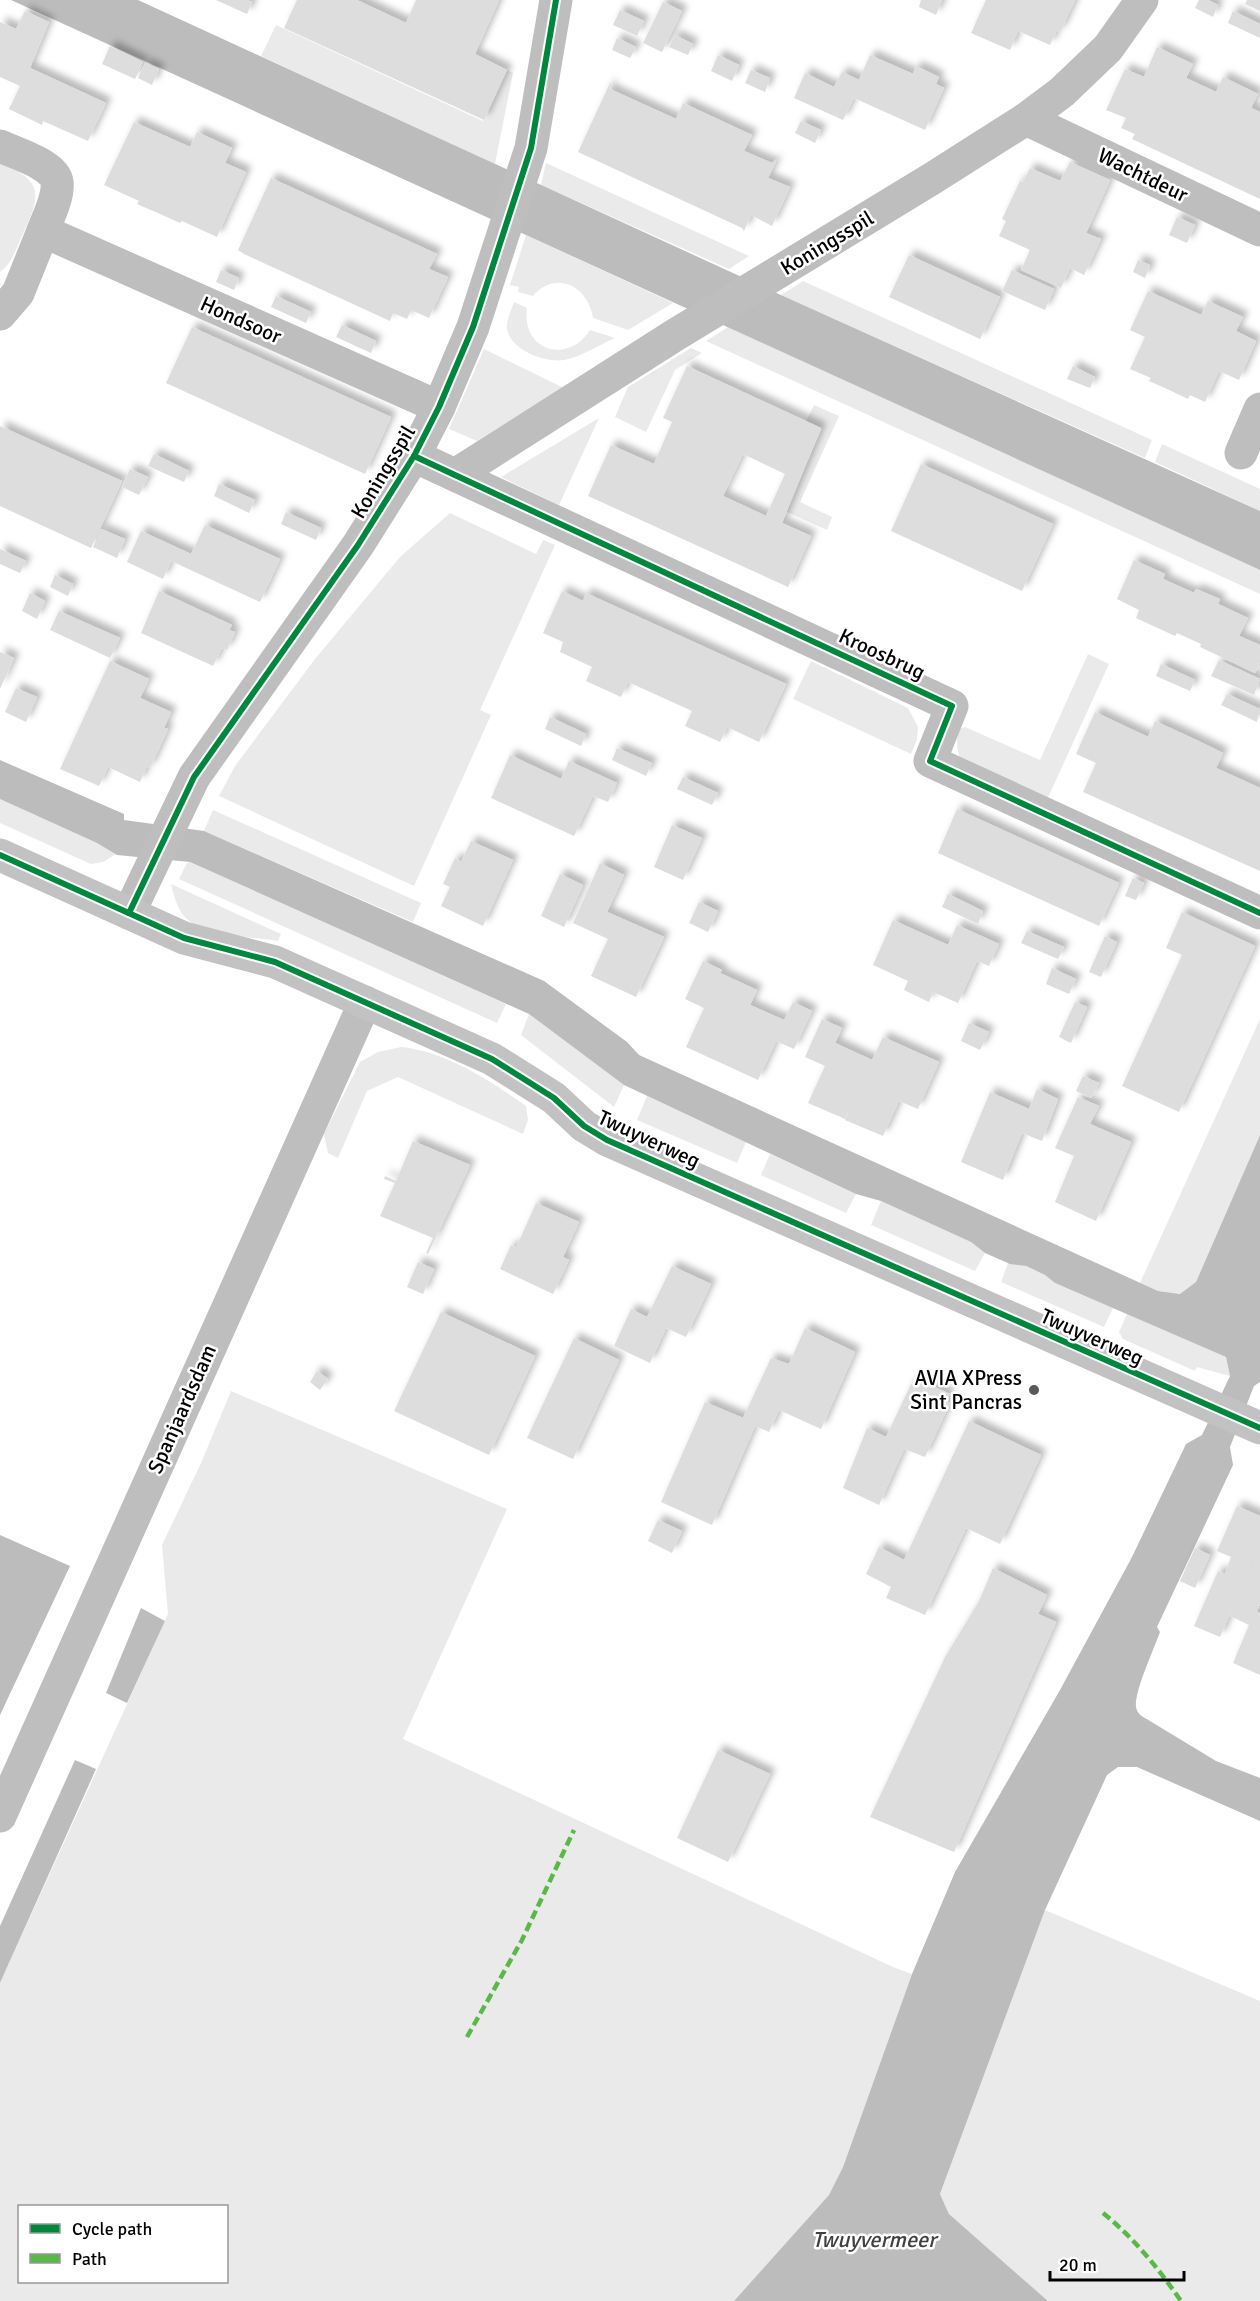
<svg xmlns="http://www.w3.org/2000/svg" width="1260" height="2301" viewBox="0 0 1260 2301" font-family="Signika,sans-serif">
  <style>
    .green { fill: #eaeaea; fill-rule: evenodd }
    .water { fill: #bcbcbc }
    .building { fill: #ddd; fill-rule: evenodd; filter: url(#shadow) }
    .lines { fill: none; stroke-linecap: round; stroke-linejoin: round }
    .street { stroke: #bebebe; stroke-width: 33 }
    .secondary { stroke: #c2c2c2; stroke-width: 33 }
    .quiet { stroke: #58b947; stroke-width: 4.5; stroke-dasharray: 9 4.5; stroke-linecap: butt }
    .cycleway-casing { stroke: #fff; stroke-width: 10 }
    .cycleway { stroke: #00873e; stroke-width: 6 }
    .poi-dot { fill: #595959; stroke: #fff; stroke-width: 2 }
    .labels { text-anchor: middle; stroke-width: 5; stroke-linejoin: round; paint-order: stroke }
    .street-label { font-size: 21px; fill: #000; stroke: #fff }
    .poi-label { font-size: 21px; fill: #000; stroke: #fff; text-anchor: end }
    .water-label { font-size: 22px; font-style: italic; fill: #414141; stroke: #fff }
  </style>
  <defs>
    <filter id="shadow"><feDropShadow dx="5.5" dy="-5.5" stdDeviation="3" flood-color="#0004"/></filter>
  </defs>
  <rect width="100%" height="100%" fill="#fff"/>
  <g class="green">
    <polygon points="276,25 483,121 507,70 513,73 495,164 261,56"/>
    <path d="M0 163C46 181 40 197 22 236 16 248 12 264 0 272Z"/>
    <polygon points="546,163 749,256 729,269 541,185"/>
    <path d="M526 235 673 303 628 330 593 318C588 285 555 270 533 296L518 292 519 287 510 285Z"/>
    <polygon points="803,281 1152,440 1145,458 781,295"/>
    <path d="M514 302 527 308C521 351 568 365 590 330L615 338C599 345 581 357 564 360 545 363 510 350 507 329 506 320 511 311 514 302Z"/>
    <polygon points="728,327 1260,570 1260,594 706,341"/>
    <polygon points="691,348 702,353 675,370 646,432 615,417 628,387"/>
    <polygon points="484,349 564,388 477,441 449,429"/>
    <polygon points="814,405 839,416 800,502 832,517 827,530 785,511 822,429 806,421"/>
    <polygon points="599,418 559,505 501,477"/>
    <polygon points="1162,444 1260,489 1260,511 1155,462"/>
    <polygon points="450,513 536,554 543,540 555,545 480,710 491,715 414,886 219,796 235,766 315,659 400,557"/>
    <path d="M1088 654 1109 664 1046 802 960 758C956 747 956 739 960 729L965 727 1040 760Z"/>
    <polygon points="811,661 908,708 918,727 917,739 911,754 793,699"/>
    <polygon points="0,799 97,843 116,854 103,862 91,864 0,823"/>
    <polygon points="213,810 421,903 413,922 204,831"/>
    <polygon points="190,862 506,1004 497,1023 179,879 187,863"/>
    <path d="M171 884 281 934 278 941C251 936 202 938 183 915 176 905 174 895 171 884Z"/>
    <polygon points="529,1014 624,1085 614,1107 521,1035"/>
    <polygon points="1260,1019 1260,1135 1196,1282 1181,1294 1158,1291 1140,1283"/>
    <path d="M401 1047C445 1051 491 1081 526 1106L528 1120 523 1134 398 1077 367 1091 338 1158 328 1153 324 1134 360 1062 378 1052Z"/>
    <polygon points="647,1096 746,1142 737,1163 637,1120"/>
    <polygon points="770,1154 856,1194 846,1213 761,1175"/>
    <polygon points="881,1201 971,1242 985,1253 975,1271 871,1225"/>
    <polygon points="1008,1263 1025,1266 1045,1275 1055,1283 1113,1308 1104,1327 1001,1282"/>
    <polygon points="1127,1314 1226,1357 1230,1376 1197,1367 1195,1371 1123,1339 1119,1332"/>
    <path d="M231 1391 507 1509 403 1739 893 1967 912 1974 843 2167 829 2196 734 2301H0V1983L168 1614 162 1545 201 1463ZM20 2206H226V2282H20Z"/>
    <polygon points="1045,1910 1260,2001 1260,2301 1048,2301 949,2214 940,2194"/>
  </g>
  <g class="water">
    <polygon points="11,0 138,0 781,295 1260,511 1260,570"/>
    <path d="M0 760 124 814V820L204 831 544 981 627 1042 639 1055 1158 1291 1180 1294 1196 1282 1260 1135V1382L1254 1386 1230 1447 1233 1465 1157 1627 1160 1632C1154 1649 1134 1692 1136 1707 1137 1713 1141 1716 1145 1718L1216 1761 1260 1778V1821L1137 1767H1118L1107 1775 1045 1910 940 2194 949 2214 1048 2301H734L829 2195 843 2167 912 1974 955 1872 1060 1690 1132 1557 1186 1444 1202 1435 1230 1376 1226 1357 1055 1283 1045 1275 1026 1266 1010 1264 985 1253 971 1242 881 1201 856 1194 624 1085 529 1014 190 862 117 855 97 843 0 799Z"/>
    <polygon points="0,1535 70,1566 0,1715"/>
    <polygon points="141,1608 165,1621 127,1703 106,1693"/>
    <polygon points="75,1760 96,1769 0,1983 0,1926"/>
  </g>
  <g class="building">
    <polygon points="216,0 247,0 252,2 247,14"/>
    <polygon points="297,0 357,0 406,23 416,0 499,0 475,54 507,70 484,120 284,28"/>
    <polygon points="921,0 942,0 936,15 919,7"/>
    <polygon points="986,0 1075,0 1060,32 1057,30 1050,45 1018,31 1010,50 971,33"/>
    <polygon points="1199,0 1208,0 1218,5 1213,17 1195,8"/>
    <polygon points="1247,0 1260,0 1260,11 1245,4"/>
    <polygon points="663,2 682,11 662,52 643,43"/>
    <polygon points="620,10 644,21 637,36 613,25"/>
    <polygon points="25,11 49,22 30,68 106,103 88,141 43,121 42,125 9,109 20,86 0,77 0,22 16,29"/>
    <polygon points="1233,11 1260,24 1260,38 1228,23"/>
    <polygon points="675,35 693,44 688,55 669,47"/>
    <polygon points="617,38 636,47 630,58 612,50"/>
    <polygon points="110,46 143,62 135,79 102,64"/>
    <polygon points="1157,47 1193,64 1186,78 1216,92 1223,77 1258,94 1251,108 1260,112 1260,199 1132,139 1135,134 1121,128 1126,118 1106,110 1125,69 1144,77"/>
    <polygon points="718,55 739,65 732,81 711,71"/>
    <polygon points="870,55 913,74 916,66 939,77 936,84 944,88 925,130 854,98 843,120 794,98 805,73 834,87 842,72 859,80"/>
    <polygon points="145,63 159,69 152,85 138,78"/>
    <polygon points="751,70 770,78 765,92 745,83"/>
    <polygon points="610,83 611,84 610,89 676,119 683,103 752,135 744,151 772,163 777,159 768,178 790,187 772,226 751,215 744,231 742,228 578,152"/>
    <polygon points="801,121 821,130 815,143 795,133"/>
    <polygon points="134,122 190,147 197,132 232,148 225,163 246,172 217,237 182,221 180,223 160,214 137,204 139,201 104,185"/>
    <polygon points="1070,162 1110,180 1086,233 1101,239 1084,275 1070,268 1061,288 1021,270 1030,250 999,236 1006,221 1002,219 1020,181 1023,182 1030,168 1060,181"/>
    <polygon points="271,178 437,254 429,269 448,277 429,318 411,310 407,319 393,313 390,321 244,254 238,250"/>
    <polygon points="1177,217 1195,225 1187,243 1169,235"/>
    <polygon points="909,255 1000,297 980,339 889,297"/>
    <polygon points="1138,260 1150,265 1145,278 1133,272"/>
    <polygon points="221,270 239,278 234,290 216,282"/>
    <polygon points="1012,270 1054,289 1045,310 1002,291"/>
    <polygon points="1148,291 1201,315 1208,301 1243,317 1236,331 1256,341 1239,380 1219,371 1205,402 1190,395 1188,399 1167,389 1149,381 1151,378 1130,369 1145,337 1130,330"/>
    <polygon points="276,296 311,312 306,323 271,307"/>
    <polygon points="342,325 376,341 371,353 336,337"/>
    <polygon points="192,327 391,417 365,474 166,383"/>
    <path d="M687 366 821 428 782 523 811 536 788 587 588 496 611 445 654 464 672 422 663 418ZM743 454 785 474 766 516 723 496Z"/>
    <polygon points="1073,366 1095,377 1090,388 1067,379"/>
    <polygon points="0,426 122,481 91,548 0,506"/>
    <polygon points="154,454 189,471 184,482 148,466"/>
    <polygon points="921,464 1053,524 1022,591 891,531"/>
    <polygon points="130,469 148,477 139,495 122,487"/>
    <polygon points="219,484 255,500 249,513 214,496"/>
    <polygon points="286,512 321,528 316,540 281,524"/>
    <polygon points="205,525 280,559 260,602 171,561 163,579 127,562 141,531 191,554"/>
    <polygon points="101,529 125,539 117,558 93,547"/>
    <polygon points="0,549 26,561 20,573 0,564"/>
    <polygon points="1134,560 1165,574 1163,579 1194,593 1196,589 1220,599 1218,604 1248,618 1239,636 1260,645 1260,662 1255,673 1200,647 1201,644 1177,633 1175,636 1136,618 1139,610 1117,599"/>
    <polygon points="55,575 73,584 68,596 50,587"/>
    <polygon points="159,591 232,625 229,630 235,632 227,650 222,648 213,666 141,633"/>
    <polygon points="562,591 583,601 586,593 786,684 759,742 727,727 720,742 685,726 692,711 628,682 621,697 586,681 592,667 560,652 563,642 543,633"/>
    <polygon points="30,593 45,601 37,619 22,611"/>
    <polygon points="59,611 120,638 110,658 50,630"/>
    <polygon points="0,652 14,658 0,689"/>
    <polygon points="1219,660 1260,679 1254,695 1211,676"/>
    <polygon points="110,661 149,679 140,698 171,712 164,728 168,729 150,768 147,766 140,782 108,767 99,786 60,769"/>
    <polygon points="1161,664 1195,680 1190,691 1156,676"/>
    <polygon points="16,688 37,697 26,722 5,712"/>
    <polygon points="1227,694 1260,709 1257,722 1221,705"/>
    <polygon points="1095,712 1148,737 1155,721 1190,737 1223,753 1216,768 1260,788 1260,871 1083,792 1096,763 1076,754"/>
    <polygon points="550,717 586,734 581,746 545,729"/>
    <polygon points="617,748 652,763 646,776 612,760"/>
    <polygon points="510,755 561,779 569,761 617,783 608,802 593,796 574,836 491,798"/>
    <polygon points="683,777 718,793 712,805 677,789"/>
    <polygon points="957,809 1119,883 1099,926 938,853"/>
    <polygon points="672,825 702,838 683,880 654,867"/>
    <polygon points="471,841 513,860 483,926 441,906 450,887 443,884 455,858 461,862"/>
    <polygon points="600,863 624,875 607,912 664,937 636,997 591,976 608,939 573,923"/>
    <polygon points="560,874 583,885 564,927 541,916"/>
    <polygon points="1133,878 1144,883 1136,900 1125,896"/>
    <polygon points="948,894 983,911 978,924 942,907"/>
    <polygon points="699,902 718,911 708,932 689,923"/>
    <polygon points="1182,912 1255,946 1179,1112 1122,1086 1182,955 1166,948"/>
    <polygon points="893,920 948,945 957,925 999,944 989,966 977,961 958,1003 933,992 929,1002 904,990 908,981 873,965"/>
    <polygon points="1027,931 1064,947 1058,959 1021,943"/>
    <polygon points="1105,936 1117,942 1101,977 1089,972"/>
    <polygon points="703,961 722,970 720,973 757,990 750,1005 784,1020 793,1002 812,1011 794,1049 776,1041 758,1080 686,1047 704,1008 685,999"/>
    <polygon points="1052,968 1076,979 1069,994 1046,984"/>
    <polygon points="1075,1002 1087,1007 1071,1043 1059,1037"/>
    <polygon points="822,1019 842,1028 835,1043 872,1060 883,1037 939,1062 918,1109 899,1101 883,1136 845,1120 854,1098 845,1119 808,1103 825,1066 805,1057"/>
    <polygon points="969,1023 989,1032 980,1050 961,1041"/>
    <polygon points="1083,1076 1099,1083 1091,1098 1076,1091"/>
    <polygon points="1037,1089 1058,1099 1042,1141 1022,1133 1003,1180 961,1162 990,1092 1029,1109"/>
    <polygon points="1078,1097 1099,1106 1090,1124 1131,1142 1096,1221 1055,1202 1074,1156 1055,1148"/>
    <polygon points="413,1141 470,1165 428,1254 426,1253 433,1238 380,1216 395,1183 384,1179 385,1176 396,1181"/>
    <polygon points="536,1203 579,1222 563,1257 569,1260 553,1294 500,1269 511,1245 516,1248"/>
    <polygon points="418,1262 434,1269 423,1294 407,1287"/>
    <polygon points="672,1266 711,1284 686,1337 666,1328 650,1363 614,1346 631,1309 647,1317"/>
    <polygon points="441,1312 535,1356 489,1455 394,1411"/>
    <polygon points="805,1328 855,1352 821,1429 779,1410 769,1432 755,1426 712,1525 661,1502 705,1402 743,1418 771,1358 789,1364"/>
    <polygon points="574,1338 619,1360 573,1459 527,1438"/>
    <polygon points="317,1371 328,1379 320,1390 310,1382"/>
    <polygon points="917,1379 950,1394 946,1401 950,1403 925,1457 904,1449 879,1505 843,1488 867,1428 886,1437 911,1384 914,1386"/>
    <polygon points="969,1421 1041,1455 1000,1544 966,1528 925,1615 886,1598 891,1587 866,1574 879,1547 904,1560"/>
    <polygon points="1237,1506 1260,1516 1260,1545 1220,1637 1194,1626 1218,1571 1225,1574 1231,1557 1217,1551"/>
    <polygon points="658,1520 682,1531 672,1553 648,1541"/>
    <polygon points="1260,1547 1260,1603 1257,1612 1260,1613 1260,1675 1233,1663 1249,1625 1230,1616"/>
    <polygon points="1195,1548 1210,1555 1195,1588 1180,1581"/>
    <polygon points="993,1568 1047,1595 1038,1614 1056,1622 954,1852 870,1817 945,1657 979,1601"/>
    <polygon points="718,1750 770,1774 728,1862 677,1838"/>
  </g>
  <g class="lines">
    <g class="street">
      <polyline points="1026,119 1260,230"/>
      <path d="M0 146C15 153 55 165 57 182 59 197 48 217 43 231"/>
      <polyline points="0,314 18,293 43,231 439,407"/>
      <polyline points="1241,453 1260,409"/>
      <polyline points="414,456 952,706 930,761 1260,913"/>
      <polyline points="455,475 675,335 933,178 1026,119 1062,92 1108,48 1142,0"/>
      <polyline points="129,913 194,777 358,545 414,456 439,407 473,327 531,148 556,0"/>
      <polyline points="0,1816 365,1002"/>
    </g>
    <polyline class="secondary" points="0,855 184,938 275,962 492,1059 554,1098 584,1126 607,1140 1260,1428"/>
    <g class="quiet">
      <polyline points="467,2037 522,1940 574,1830"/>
      <path d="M1103 2213C1134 2238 1158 2268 1181 2301"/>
    </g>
    <g class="cycleway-casing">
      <g id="cycleway">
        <polyline points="414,456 952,706 930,761 1260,913"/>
        <polyline points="0,855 184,938 275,962 492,1059 554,1098 584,1126 607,1140 1260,1428"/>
        <polyline points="129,913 194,777 358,545 414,456 439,407 473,327 531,148 556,0"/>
      </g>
    </g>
    <use href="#cycleway" class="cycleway"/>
  </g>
  <circle class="poi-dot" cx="1034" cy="1390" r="6"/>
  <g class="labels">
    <g class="street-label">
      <text transform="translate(1143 175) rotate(26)" y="7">Wachtdeur</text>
      <text transform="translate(827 243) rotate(-31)" y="7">Koningsspil</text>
      <text transform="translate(241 320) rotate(24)" y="7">Hondsoor</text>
      <text transform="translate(383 472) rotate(-59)" y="7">Koningsspil</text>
      <text transform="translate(882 654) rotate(25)" y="7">Kroosbrug</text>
      <text transform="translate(649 1139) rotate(25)" y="7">Twuyverweg</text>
      <text transform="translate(1092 1337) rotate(24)" y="7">Twuyverweg</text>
      <text transform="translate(182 1409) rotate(-66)" y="7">Spanjaardsdam</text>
    </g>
    <g class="poi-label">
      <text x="1022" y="1385">AVIA XPress<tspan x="1022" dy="24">Sint Pancras</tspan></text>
    </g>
    <g class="water-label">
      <text x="874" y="2247">Twuyvermeer</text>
    </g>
  </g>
  <rect x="18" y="2205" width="210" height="78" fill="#ffffff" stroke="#999999" stroke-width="1.5"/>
  <rect x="30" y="2224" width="30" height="9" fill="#00873e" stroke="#999999" stroke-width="1.5"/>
  <text x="72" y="2235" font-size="18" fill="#000000">Cycle path</text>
  <rect x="30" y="2254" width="30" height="9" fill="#58b947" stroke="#999999" stroke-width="1.5"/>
  <text x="72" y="2265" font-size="18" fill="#000000">Path</text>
  <path d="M1050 2271v9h134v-9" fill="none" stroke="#000000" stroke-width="3"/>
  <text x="1059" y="2271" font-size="18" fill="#000000" stroke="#ffffff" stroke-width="4.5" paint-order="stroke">20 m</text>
</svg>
